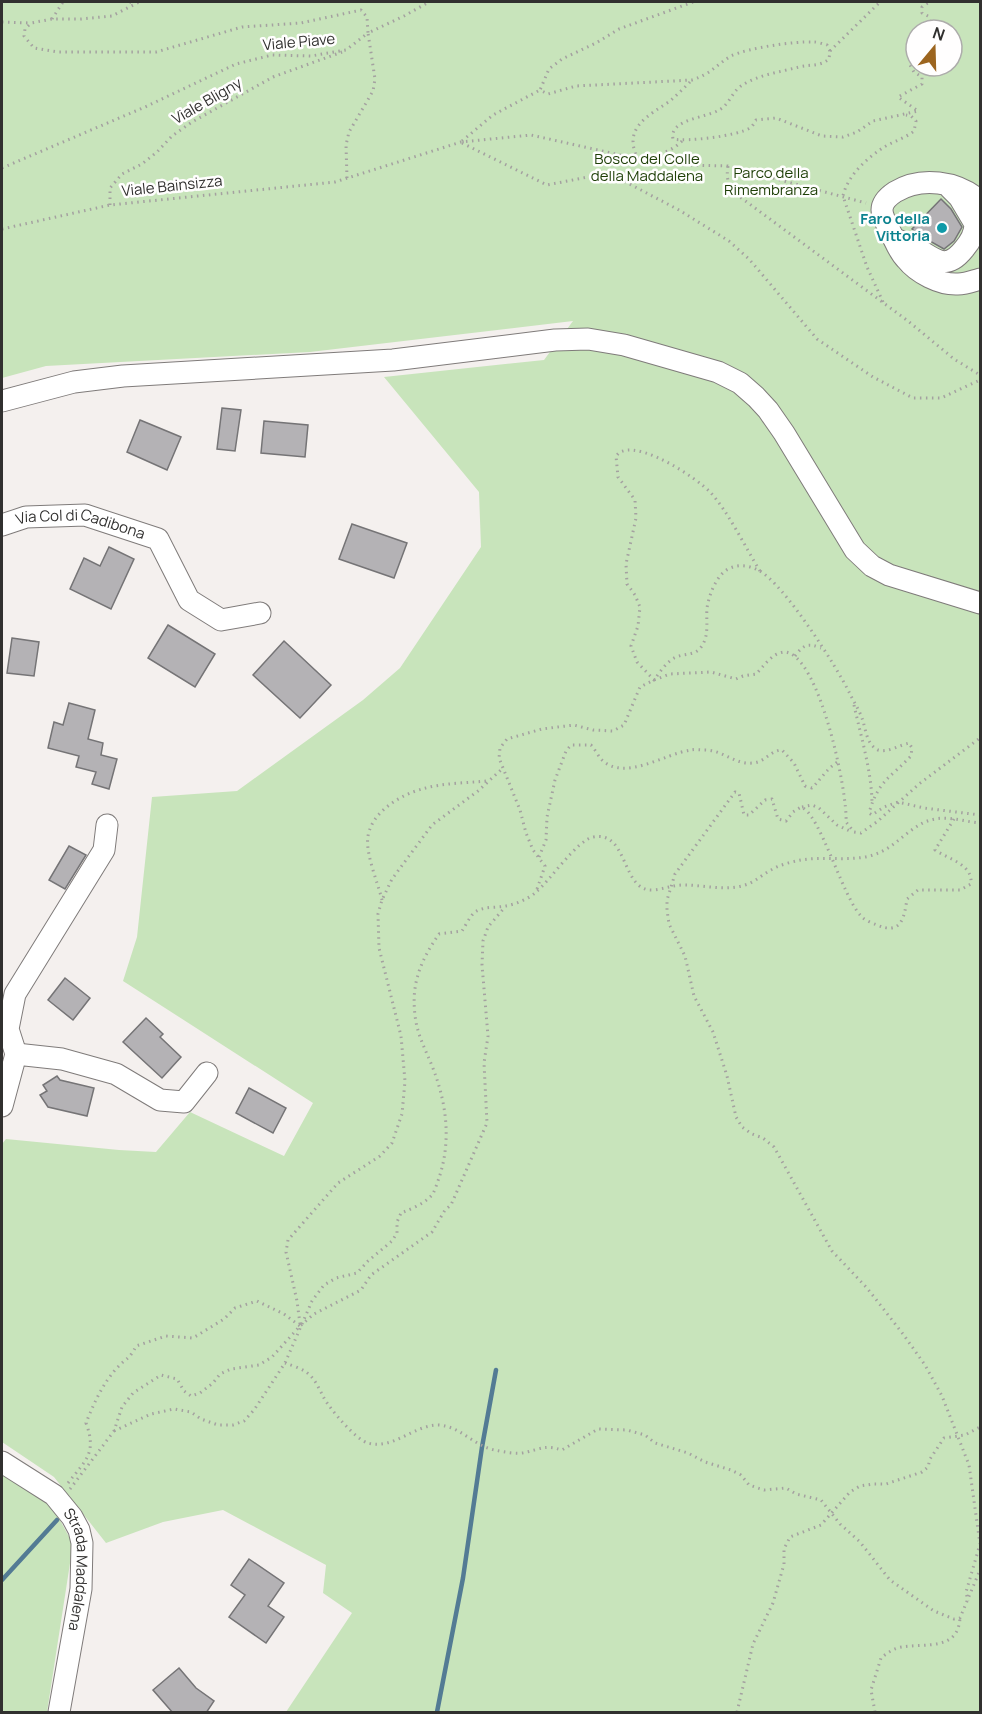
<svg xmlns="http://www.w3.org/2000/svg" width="982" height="1714" viewBox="0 0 982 1714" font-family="Manrope,sans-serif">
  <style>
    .green { fill: #c8e4bb; fill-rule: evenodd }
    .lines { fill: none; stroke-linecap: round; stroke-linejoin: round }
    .stream { stroke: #537b94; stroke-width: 4.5 }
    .building { fill: #b4b2b5; stroke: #757476; stroke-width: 1.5 }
    .minor-casing { stroke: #7f7b7a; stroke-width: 23 }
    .path { stroke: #a4a1a0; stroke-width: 3; stroke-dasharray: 1.5 4.5; stroke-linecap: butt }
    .minor { stroke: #fff; stroke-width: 21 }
    .culture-dot { fill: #0f9aa8; stroke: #fffefe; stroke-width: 2 }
    .labels { text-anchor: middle; stroke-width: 5; stroke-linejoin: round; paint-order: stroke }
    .street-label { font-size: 15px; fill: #31302f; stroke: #fffefe }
    .park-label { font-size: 15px; fill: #1e3f07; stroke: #fffefe }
    .culture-label { font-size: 15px; font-weight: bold; fill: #0d838f; stroke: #fffefe; text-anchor: end }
  </style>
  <rect width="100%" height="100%" fill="#f4f0ee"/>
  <g class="green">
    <path d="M2 2H980V1712H286L352 1613 323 1593 326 1565 223 1510 163 1522 106 1543 54 1477 2 1442V1144L6 1139 119 1150 156 1152 190 1112 284 1156 313 1103 123 981 137 937 152 797 237 791 363 700 400 668 481 547 479 492 384 377 544 360 573 321 310 352 46 366 2 378ZM916 30H952V66H916Z"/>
    <polygon points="2,1472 49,1500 73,1544 47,1712 2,1712"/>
  </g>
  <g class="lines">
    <g class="stream">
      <polyline points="2,1580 57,1520"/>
      <polyline points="437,1712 463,1578 482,1447 496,1370"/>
    </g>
  </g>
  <g class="building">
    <polygon points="941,199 951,209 962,227 954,241 944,249 919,235 912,229"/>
    <polygon points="222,408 241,410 235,451 217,449"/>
    <polygon points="140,420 181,437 167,470 127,452"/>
    <polygon points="264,421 308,425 305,457 261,453"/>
    <polygon points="352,524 407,543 394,578 339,559"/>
    <polygon points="109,547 134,559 111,609 70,589 84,558 100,566"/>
    <polygon points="168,625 215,654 195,687 148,658"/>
    <polygon points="12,638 39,642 34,676 7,673"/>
    <polygon points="284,641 331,685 300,718 253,675"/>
    <polygon points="69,703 95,710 88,739 103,743 101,755 117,759 109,789 92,784 96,772 76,767 79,756 48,748 54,722 63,725"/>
    <polygon points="69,846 86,855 65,889 49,880"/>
    <polygon points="65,978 90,998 73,1020 48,1000"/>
    <polygon points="146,1018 163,1034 160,1037 181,1057 162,1078 123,1042"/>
    <polygon points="57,1076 60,1080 94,1088 87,1116 48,1107 40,1095 47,1091 43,1085"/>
    <polygon points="249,1088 286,1108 273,1133 236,1113"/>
    <polygon points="249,1559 284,1583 268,1606 284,1617 266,1643 229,1617 245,1595 231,1585"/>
    <polygon points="179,1668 196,1688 214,1701 206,1713 173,1713 153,1690"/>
  </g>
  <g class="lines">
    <g class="minor-casing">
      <g id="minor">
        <path d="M980 201C957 181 921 176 895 192 889 196 882 202 882 210 882 218 889 228 892 235 896 243 899 252 906 259 917 273 940 285 958 284 966 284 973 281 980 279"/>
        <path d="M894 239C900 241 906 243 912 246 933 256 944 274 964 249 970 242 975 233 975 224L959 197 950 188"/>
        <polyline points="2,401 74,382 123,376 393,360 555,340 588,339 624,345 718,372 740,383 756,397 768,410 784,433 855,550 872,566 889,575 980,603"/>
        <path id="s1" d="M2 525 26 517 85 515 158 539 189 600 221 620 260 613"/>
        <polyline points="16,1054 8,1029 15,994 104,850 107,825"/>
        <polyline points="2,1106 16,1054 62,1059 116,1074 160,1100 184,1102 207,1073"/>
        <path id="s2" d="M2 1462 54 1495 72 1517 79 1530 82 1543 81 1589 59 1712"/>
      </g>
    </g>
    <g class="path">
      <polyline points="130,2 135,5"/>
      <path d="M693 2 619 29 596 43 562 59 549 69 540 90 548 94 576 86 692 80C711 74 716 65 731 56 747 48 795 41 814 42 818 42 823 44 827 45L830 51 829 59C819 67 811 64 799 67 780 72 757 75 741 86 732 92 729 105 719 110 706 118 669 119 673 139 687 142 737 136 750 128 753 126 754 123 756 120L776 118 822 136 843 137 857 132 873 121 918 111 898 97 922 84V77L914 72 910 65 916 62"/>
      <polyline points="52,19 63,2"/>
      <polyline points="2,22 30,23"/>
      <polyline points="926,30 932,26 928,16 922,13 922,7 929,2"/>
      <polyline points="830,51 880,2"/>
      <polyline points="462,141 493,115 540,90"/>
      <path d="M682 141C670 153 655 156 638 159 622 128 648 116 670 101 677 95 684 88 691 81"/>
      <polyline points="462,143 547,185 593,176 620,179 679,210 729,241 749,259 817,339 873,377 913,398 941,398 980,380"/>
      <path d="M728 166C726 179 728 184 736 194L908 321 954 359 980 375"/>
      <polyline points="2,168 145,107 236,64 272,55 311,56 346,50 368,33 367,17 361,10 301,23 242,27 156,52 58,52 34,48 24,36 25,29 31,23 52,19 81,19 112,16 139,2"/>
      <polyline points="347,178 346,145 349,132 373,91 375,79 368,33 404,16 429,2"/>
      <polyline points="110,205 110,188 122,174 142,164 157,152 172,136 192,122 273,77 342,52"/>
      <polyline points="2,229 110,205 335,182 461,142 531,135 638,159 686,165 728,166 866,203"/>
      <path d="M883 302 867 267 843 196C847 177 865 160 881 149 891 142 904 139 914 131L916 121 911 116 906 115"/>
      <path d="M760 571C745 547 728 511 710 492 695 477 645 444 623 451 620 451 618 454 616 456L618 477 635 500 636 518 626 564 627 584 635 595 640 607 638 626 631 646 637 662 654 680C660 672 667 661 676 657 686 653 697 656 703 644 709 633 706 621 707 608 709 595 716 576 728 569 738 564 748 565 758 570 783 582 837 667 850 694 854 702 859 710 862 718 866 729 866 744 878 750 887 753 900 745 909 743L912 748 911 756C890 778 878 781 869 813L872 815 884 807 898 802 924 808 980 815"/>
      <path d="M795 656C804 644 808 643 821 648"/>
      <path d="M854 705C861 737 871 769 872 801"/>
      <polyline points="802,807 812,805 819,808 837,825 852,832"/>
      <path d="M954 819 935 850C948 859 973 864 971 884L960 890H918L907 899C904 919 901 935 877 925 872 923 864 920 861 916 842 896 820 813 801 807L793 812 786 821 778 819 772 799 765 800 749 815H744L739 793 735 792 675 874 667 900V910L669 924 685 956 694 996 713 1032 727 1076 736 1117 742 1127 752 1134 763 1138 774 1147 832 1251 867 1288 903 1334 925 1365 942 1396 969 1465 980 1544 966 1592 968 1601"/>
      <path d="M539 857 546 840 547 817 555 780 566 751 571 745H591C595 749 598 756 602 760 625 782 666 753 691 750 695 749 700 750 705 750 723 750 735 765 753 763 765 762 771 750 782 750L794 763 805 786 812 788C822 778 827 768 839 761"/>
      <path d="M537 889 545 866 533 850 526 833 520 810 499 758 500 748 507 739 542 729 574 725 593 730 613 731 624 725 640 687 654 680 670 674 711 672 736 679 743 676 756 674C764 666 772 653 784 652 819 652 848 793 846 822L854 832 861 833 878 821 919 784 980 738"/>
      <path d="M382 900C378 883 365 853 368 836 372 812 400 795 422 789 442 783 466 783 487 781"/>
      <polyline points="300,1324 297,1301 286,1252 288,1240 338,1183 380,1156 392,1143 402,1114 405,1081 401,1036 379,948 378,914 382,900 392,879 432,825 478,791 503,768"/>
      <path d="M285 1363C291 1365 300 1368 306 1372 315 1378 319 1389 324 1398 330 1409 356 1440 368 1443 393 1450 414 1425 438 1425 461 1426 473 1446 495 1450 504 1452 518 1455 527 1452 543 1448 546 1445 562 1450L598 1429 627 1430 645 1435 655 1443 688 1453 705 1462 731 1470 741 1475 749 1485 764 1490 786 1488 796 1494 821 1500 840 1524 860 1542 890 1580 934 1611 954 1619 960 1618 980 1570"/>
      <path d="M114 1431 151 1414 174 1409 191 1412 201 1419 218 1425H233L244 1421 254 1410 285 1363 312 1301 324 1285 336 1278 357 1273 368 1261 392 1241 397 1233V1222L401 1213C411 1209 424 1204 432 1195 435 1191 437 1183 439 1178 451 1142 447 1106 434 1071 427 1052 417 1036 415 1015 411 983 421 960 439 934L462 931C466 925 470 916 475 912 484 906 496 908 506 906 516 904 528 899 535 893 550 881 576 841 593 837 629 830 621 892 653 890 664 889 673 885 684 885 705 885 727 892 748 884 756 881 763 874 771 870 779 865 791 862 801 860 825 856 851 862 873 855 897 848 911 823 935 819 950 816 966 822 980 823"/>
      <path d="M68 1483C86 1460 97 1453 86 1423 94 1403 103 1383 117 1368 126 1358 130 1359 136 1346L166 1336 193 1338 224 1319 235 1308 257 1301 284 1314 300 1326"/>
      <polyline points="70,1489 114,1431 122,1407 133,1393 161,1375 177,1379 184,1391 191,1396 200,1393 213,1383 220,1374 231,1369 259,1365 272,1357 300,1326 314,1314 361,1290 371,1275 432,1232 445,1210 451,1205 487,1123 484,1063 488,1036 482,965 483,941 488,927 505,907"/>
      <polyline points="737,1712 753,1644 773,1603 784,1564 784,1549 790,1537 821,1525 850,1492 860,1486 873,1484 886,1484 922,1472 928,1467 930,1459 944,1438 965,1435 980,1427"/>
      <path d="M875 1712 871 1690 881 1658C887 1653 894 1648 902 1647 926 1643 958 1651 960 1618"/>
    </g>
    <use href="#minor" class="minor"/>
  </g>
  <circle class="culture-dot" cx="942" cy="228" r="6"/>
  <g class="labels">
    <g class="street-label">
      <text transform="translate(299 42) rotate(-5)" y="5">Viale Piave</text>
      <text transform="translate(207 101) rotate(-30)" y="5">Viale Bligny</text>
      <text transform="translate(172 186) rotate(-6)" y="5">Viale Bainsizza</text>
      <text dy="5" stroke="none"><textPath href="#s1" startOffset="81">Via Col di Cadibona</textPath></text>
      <text dy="5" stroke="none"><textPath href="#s2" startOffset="144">Strada Maddalena</textPath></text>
    </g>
    <g class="park-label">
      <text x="647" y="164">Bosco del Colle<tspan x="647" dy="17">della Maddalena</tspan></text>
      <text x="771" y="178">Parco della<tspan x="771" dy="17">Rimembranza</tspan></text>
    </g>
    <g class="culture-label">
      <text x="930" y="224">Faro della<tspan x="930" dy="17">Vittoria</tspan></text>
    </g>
  </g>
  <rect width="982" height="1714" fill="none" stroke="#31302f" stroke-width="6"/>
  <g transform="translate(934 48) rotate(19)"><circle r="28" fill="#fffefe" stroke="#adacab" stroke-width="1.5"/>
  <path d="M0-4.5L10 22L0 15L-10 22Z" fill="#9c651f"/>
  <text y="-9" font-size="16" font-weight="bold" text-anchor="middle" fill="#31302f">N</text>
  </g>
</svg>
